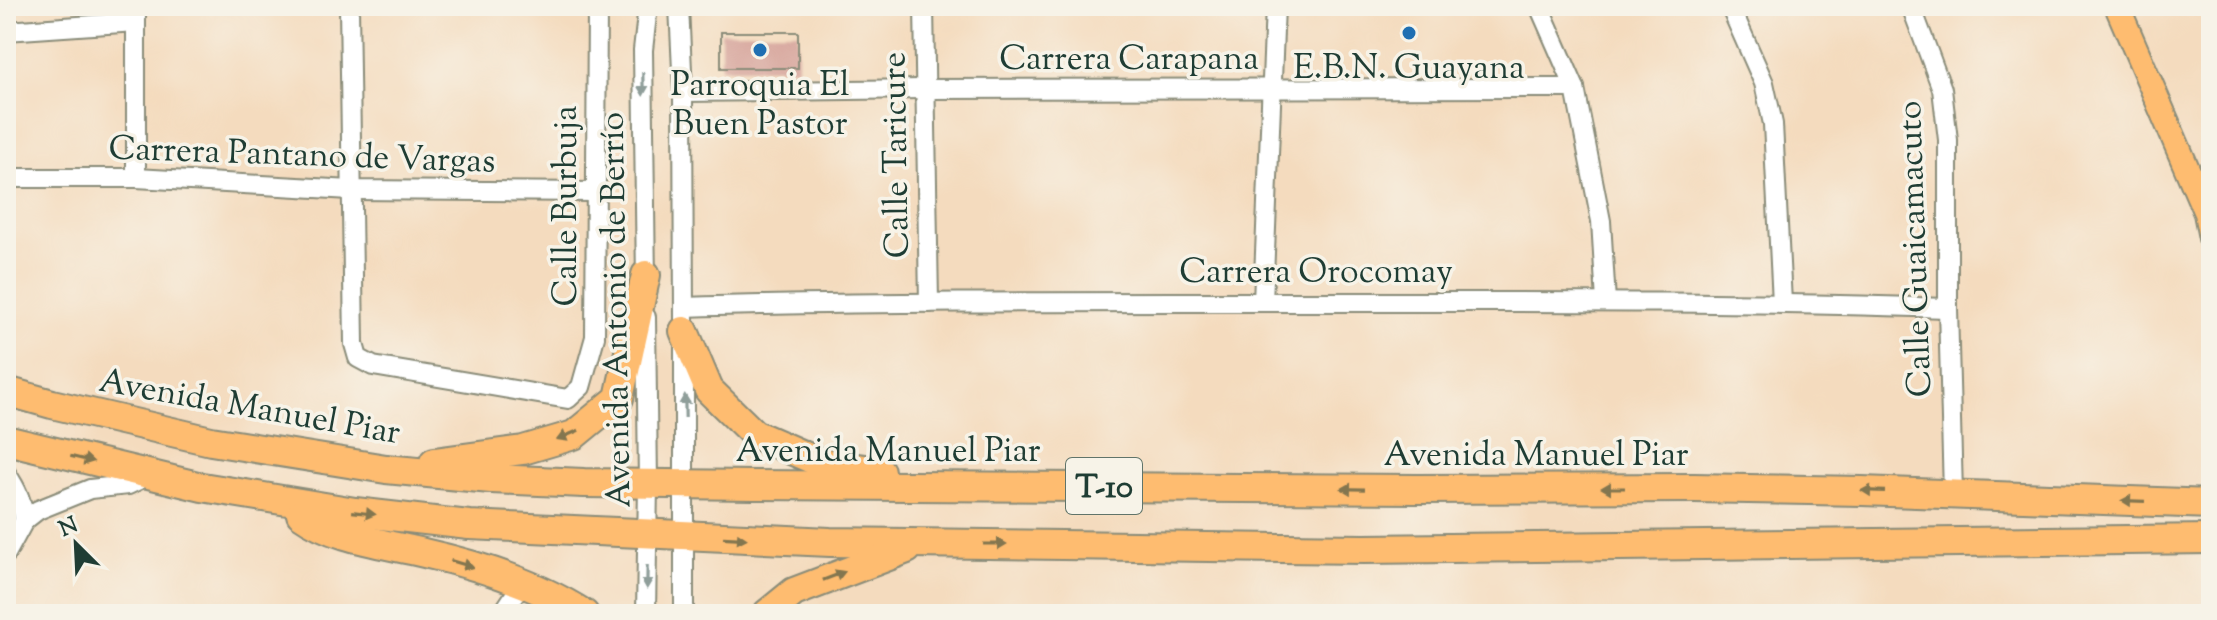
<svg xmlns="http://www.w3.org/2000/svg" width="2217" height="620" viewBox="0 0 2217 620" font-family="'Sorts Mill Goudy',serif">
  <style>
    .building { fill: #d6a39a }
    .lines { fill: none; stroke-linecap: round; stroke-linejoin: round }
    .minor-casing { stroke: #8a8c79; stroke-width: 22 }
    .major-casing { stroke: #8a8c79; stroke-width: 28 }
    .highway-casing { stroke: #8a8c79; stroke-width: 32 }
    .minor { stroke: #fff; stroke-width: 18 }
    .major { stroke: #febc70; stroke-width: 24 }
    .highway { stroke: #febc70; stroke-width: 28 }
    .oneway { fill: #8f9e9a }
    .oneway2 { fill: #83764f }
    .poi-dot { fill: #1f6fb2; stroke: #f7f3e8; stroke-width: 3 }
    .labels { text-anchor: middle; stroke-width: 7; stroke-linejoin: round; paint-order: stroke }
    .shield { fill: #f7f3e8; stroke: #60746a; stroke-width: 2 }
    .shield-label { font-size: 32px; font-weight: bold; fill: #1f3d34 }
    .street-label { font-size: 34px; fill: #1f3d34; stroke: #f7f3e8 }
    .poi-label { font-size: 34px; fill: #1f3d34; stroke: #f7f3e8 }
  </style>
  <rect width="100%" height="100%" fill="#f7f3e8"/>
  <filter id="ink" filterUnits="userSpaceOnUse"><feTurbulence type="fractalNoise" baseFrequency=".0125" numOctaves="2"/><feDisplacementMap in="SourceGraphic" scale="16" xChannelSelector="R" yChannelSelector="G"/><feConvolveMatrix kernelMatrix="1 2 1 2 8 2 1 2 1" color-interpolation-filters="sRGB"/></filter>
  <filter id="wash" filterUnits="userSpaceOnUse"><feTurbulence type="fractalNoise" baseFrequency=".006" numOctaves="4" result="noise"/><feDisplacementMap in="SourceGraphic" scale="32" xChannelSelector="R" yChannelSelector="G"/><feGaussianBlur stdDeviation="1.8" result="paint"/><feColorMatrix in="noise" values="0 0 0 0 0 0 0 0 0 0 0 0 0 0 0 0 0 1.4 0 .05"/><feComposite in="paint" operator="in"/></filter>
  <g filter="url(#wash)">
    <rect width="100%" height="100%" fill="#f4dbbe"/>
    <g id="blocks">
      <rect class="building" x="721" y="32" width="77" height="36"/>
    </g>
  </g>
  <g filter="url(#ink)">
    <use href="#blocks" fill-opacity="0" stroke="#8a8c79" stroke-width="2"/>
    <g class="lines">
      <g class="minor-casing">
        <g id="minor">
          <polyline points="349,6 354,344 358,358 373,366 568,399 581,387 595,337 597,6"/>
          <polyline points="679,6 683,92 684,319"/>
          <polyline points="924,6 929,303"/>
          <polyline points="1539,6 1575,88 1601,221 1606,302"/>
          <polyline points="1730,6 1764,83 1773,124 1782,303"/>
          <polyline points="1911,6 1942,89 1948,140 1948,308 1953,494"/>
          <polyline points="6,31 136,22"/>
          <polyline points="683,92 924,89 1575,88"/>
          <polyline points="6,178 136,178 351,190 597,192"/>
          <polyline points="136,178 136,6"/>
          <polyline points="646,283 643,50 648,6"/>
          <polyline points="1263,302 1275,6"/>
          <path d="M684 307C893 301 1103 302 1313 302 1524 302 1736 301 1948 308"/>
          <polyline points="646,317 648,484 646,614"/>
          <path d="M6 473C17 489 23 502 24 521"/>
          <polyline points="6,554 24,521 38,510 90,489 128,485 149,475"/>
          <polyline points="502,614 522,584"/>
          <polyline points="684,614 684,345"/>
        </g>
      </g>
      <g class="major-casing">
        <polyline id="major" points="2117,6 2206,213 2211,238"/>
      </g>
      <g class="highway-casing">
        <g id="highway">
          <polyline points="684,331 709,390 754,434 821,463 880,471"/>
          <polyline points="6,391 52,404 211,441 386,469 491,479 584,483 753,485 1417,489 1694,488 1862,491 2211,504"/>
          <polyline points="6,440 202,487 355,512 469,525 830,542 1364,549 2211,539"/>
          <polyline points="434,462 523,450 574,435 619,398 646,275"/>
          <path d="M301 514C336 539 383 543 424 553 477 565 539 585 584 614"/>
          <polyline points="767,614 794,592 907,549"/>
        </g>
      </g>
      <use href="#minor" class="minor"/>
      <use href="#major" class="major"/>
      <use href="#highway" class="highway"/>
    </g>
    <defs><path id="oneway-solid" d="M-6-.8H1V-3.2L6.5 0L1 3.2V.8H-6Z" transform="scale(2)"/></defs>
    <g class="oneway">
      <use href="#oneway-solid" transform="translate(643 84) rotate(89)"/>
      <use href="#oneway-solid" transform="translate(685 406) rotate(-91)"/>
      <use href="#oneway-solid" transform="translate(647 577) rotate(91)"/>
    </g>
    <g class="oneway2">
      <use href="#oneway-solid" transform="translate(568 435) rotate(157)"/>
      <use href="#oneway-solid" transform="translate(82 459) rotate(13)"/>
      <use href="#oneway-solid" transform="translate(1613 488) rotate(180)"/>
      <use href="#oneway-solid" transform="translate(1353 489) rotate(-179)"/>
      <use href="#oneway-solid" transform="translate(1873 491) rotate(-178)"/>
      <use href="#oneway-solid" transform="translate(2133 501) rotate(-178)"/>
      <use href="#oneway-solid" transform="translate(364 513) rotate(7)"/>
      <use href="#oneway-solid" transform="translate(735 538) rotate(3)"/>
      <use href="#oneway-solid" transform="translate(995 544)"/>
      <use href="#oneway-solid" transform="translate(462 564) rotate(17)"/>
      <use href="#oneway-solid" transform="translate(834 576) rotate(-21)"/>
    </g>
  </g>
  <g class="poi-dot">
    <circle cx="1409" cy="33" r="8"/>
    <circle cx="760" cy="50" r="8"/>
  </g>
  <g class="labels">
    <rect class="shield" x="1066" y="458" width="76" height="56" rx="6"/>
    <g class="shield-label">
      <text x="1104" y="497">T-10</text>
    </g>
    <g class="street-label">
      <text x="1129" y="69">Carrera Carapana</text>
      <text transform="translate(302 153) rotate(2)" y="12">Carrera Pantano de Vargas</text>
      <text transform="translate(894 155) rotate(-91)" y="12">Calle Taricure</text>
      <text transform="translate(564 206) rotate(-90)" y="12">Calle Burbuja</text>
      <text transform="translate(1913 249) rotate(-92)" y="12">Calle Guaicamacuto</text>
      <text x="1316" y="282">Carrera Orocomay</text>
      <text transform="translate(614 310) rotate(-91)" y="12">Avenida Antonio de Berrío</text>
      <text transform="translate(250 405) rotate(10)" y="12">Avenida Manuel Piar</text>
      <text x="888" y="461">Avenida Manuel Piar</text>
      <text x="1536" y="465">Avenida Manuel Piar</text>
    </g>
    <g class="poi-label">
      <text x="1409" y="78">E.B.N. Guayana</text>
      <text x="760" y="95">Parroquia El<tspan x="760" dy="39">Buen Pastor</tspan></text>
    </g>
  </g>
  <rect width="2217" height="620" fill="none" stroke="#f7f3e8" stroke-width="32"/>
  <g transform="translate(76 544) rotate(336)" stroke="#f7f3e8" stroke-width="6" paint-order="stroke">
  <path d="M0-6L14 30L0 20L-14 30Z" fill="#1f3d34"/>
  <text y="-12" font-size="22" font-weight="bold" text-anchor="middle" fill="#1f3d34">N</text>
  </g>
</svg>
